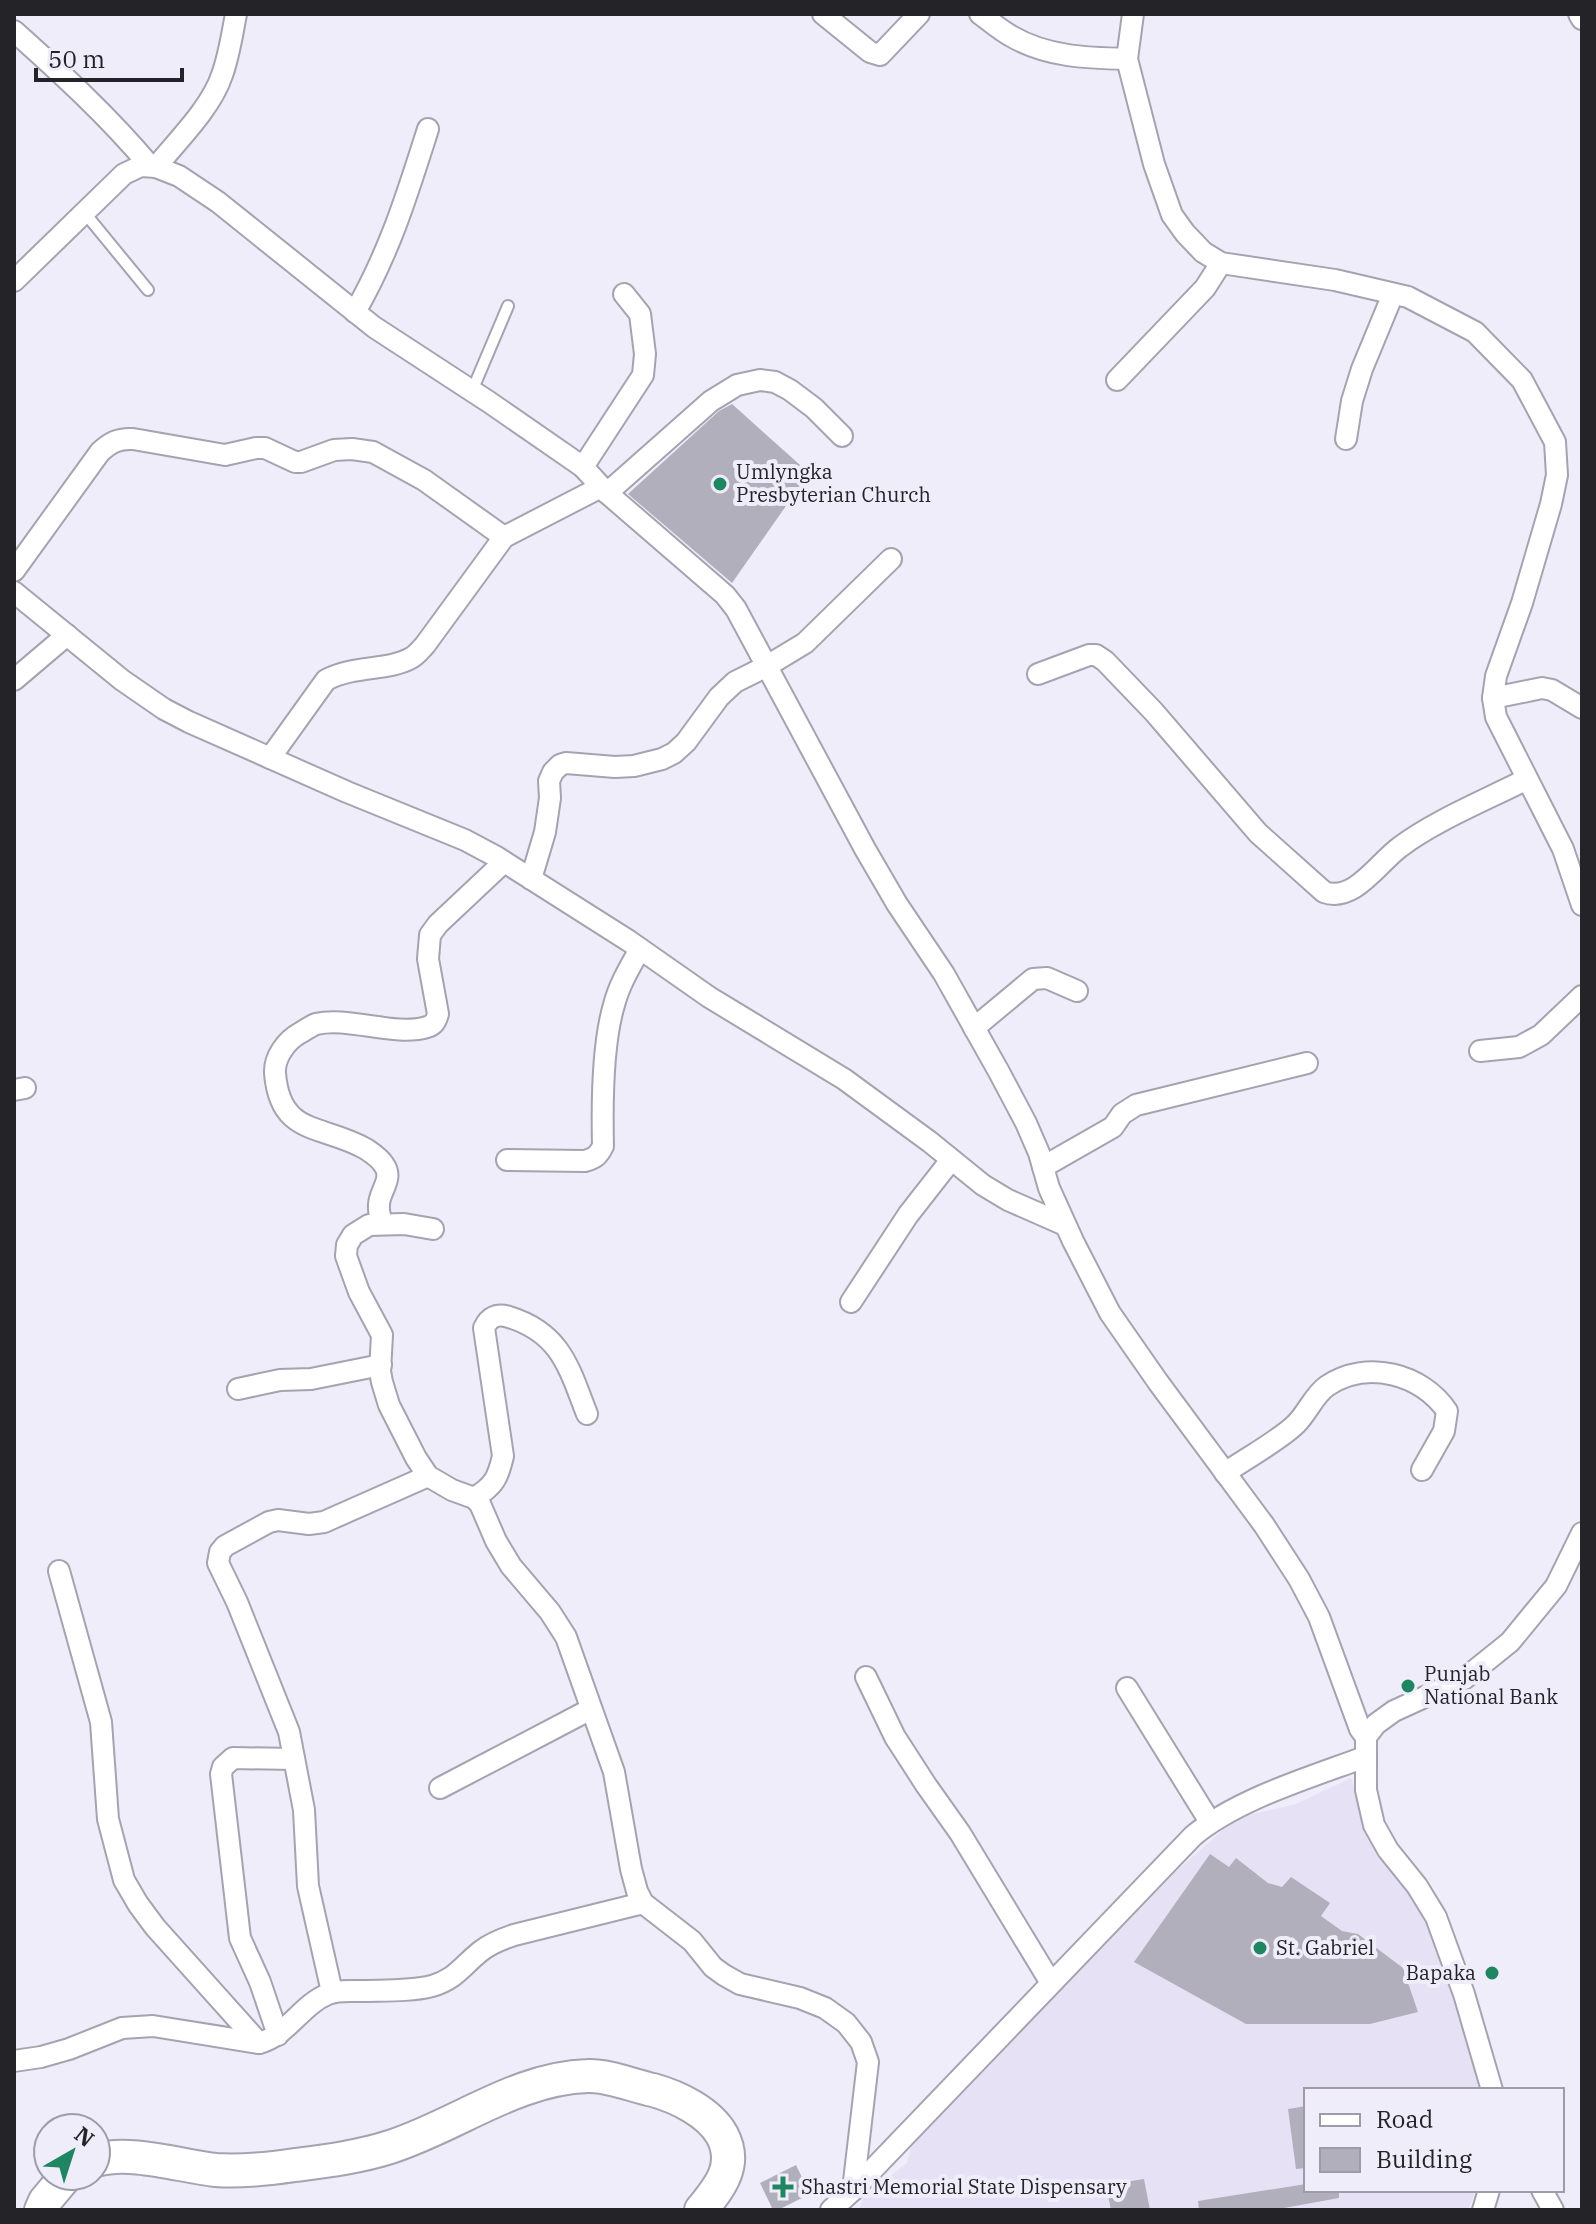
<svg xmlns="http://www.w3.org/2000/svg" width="1596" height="2224" viewBox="0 0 1596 2224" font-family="'IBM Plex Serif',serif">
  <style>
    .built { fill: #e7e1f6 }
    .building { fill: #b2afbc }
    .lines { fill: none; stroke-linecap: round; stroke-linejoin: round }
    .service-casing { stroke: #a6a2af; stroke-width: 14 }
    .minor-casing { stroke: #a6a2af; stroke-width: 24 }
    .trunk-casing { stroke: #a6a2af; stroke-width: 36 }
    .service { stroke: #fff; stroke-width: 10 }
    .minor { stroke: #fff; stroke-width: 20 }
    .trunk { stroke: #fff; stroke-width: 32 }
    .poi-dot { fill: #1f8661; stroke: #f0edfb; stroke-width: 3 }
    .labels { text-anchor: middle; stroke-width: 8; stroke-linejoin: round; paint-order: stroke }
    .poi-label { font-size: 20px; fill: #242328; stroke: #f0edfb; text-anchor: start }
  </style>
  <rect width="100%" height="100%" fill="#f0edfb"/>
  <polygon class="built" points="1351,1778 1367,1824 1432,1926 1484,2090 1306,2090 1306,2190 1476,2190 1468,2210 859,2210 864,2196 907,2163 912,2143 1171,1876 1236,1818 1296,1804"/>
  <g class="building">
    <polygon points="732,404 809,473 732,583 628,494 719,411"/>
    <polygon points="1210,1854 1229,1867 1236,1858 1268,1883 1282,1887 1291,1877 1330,1903 1321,1916 1342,1931 1358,1934 1403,1968 1418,2012 1370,2024 1246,2024 1134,1962"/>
    <polygon points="1306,2106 1306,2168 1296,2169 1288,2109"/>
    <polygon points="796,2165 810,2194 778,2210 773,2210 760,2183"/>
    <polygon points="1144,2179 1150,2210 1111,2210 1106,2185"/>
    <polygon points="1306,2184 1306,2190 1339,2190 1339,2198 1273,2210 1199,2210 1198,2201"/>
  </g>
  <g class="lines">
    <g class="service-casing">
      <g id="service">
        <polyline points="84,212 148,290"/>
        <polyline points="472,391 508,306"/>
      </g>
    </g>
    <g class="minor-casing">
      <g id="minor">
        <polyline points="823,14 870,52 880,55 919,14"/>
        <path d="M980 14C990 21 1000 30 1011 36 1047 57 1087 58 1127 59"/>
        <polyline points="1133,14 1127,59 1154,164 1172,215 1185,233 1203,252 1221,263 1335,280 1408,297 1475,332 1522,380 1555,442 1557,475 1551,504 1522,603 1496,676 1493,698 1496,717 1563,849 1582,905"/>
        <polyline points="1579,14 1582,19"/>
        <path d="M14 31C62 74 108 116 150 166"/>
        <path d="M156 167C178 140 211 108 222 75 229 56 232 35 236 14"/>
        <polyline points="14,281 124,174 141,166 156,167 179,176 218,202 374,327 489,402 583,467 607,493 725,595 736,609 865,849 897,904 944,974 999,1072 1026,1123 1039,1153 1049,1188 1073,1241 1110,1313 1158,1382 1264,1525 1299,1579 1319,1617 1360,1729 1366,1737"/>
        <path d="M355 312C390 251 407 195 428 129"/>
        <polyline points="1117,380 1205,288 1221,263"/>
        <polyline points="1346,439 1352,401 1362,369 1393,294"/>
        <polyline points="583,467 643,375 645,354 640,314 624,294"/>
        <polyline points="607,493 711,401 737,385 760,380 775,382 790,390 814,408 842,436"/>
        <path d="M14 571 100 452C110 443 118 438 133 439L225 455 256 448H265L295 462H301L334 450 352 449 373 452 424 480 504 537"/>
        <polyline points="14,592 122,680 164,709 189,722 347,792 465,840 495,856 629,941 709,997 844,1079 930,1142 983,1185 1008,1200 1065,1225"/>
        <path d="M1038 674 1089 655H1096L1105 661 1154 712 1258 833 1324 892C1354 903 1378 863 1400 847 1434 821 1488 799 1527 779"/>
        <polyline points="14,680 67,635"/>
        <polyline points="1493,698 1542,688 1552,690 1582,708"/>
        <path d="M270 758 326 680C354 665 388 671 411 658 417 655 421 649 425 645L504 537 601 487"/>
        <polyline points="531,879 545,832 550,798 549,781 553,772 560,765 566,763 615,767 634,766 662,759 674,753 686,742 719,697 735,682 767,666 805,643 891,559"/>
        <polyline points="974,1028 1033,979 1047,978 1077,991"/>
        <polyline points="1480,1051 1519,1047 1541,1035 1582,996"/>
        <polyline points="14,1090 25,1088"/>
        <path d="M507 1160 585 1161C595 1158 598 1156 603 1146 602 1104 602 1045 614 1005 619 985 630 967 640 949"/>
        <polyline points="1043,1167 1113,1127 1122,1114 1136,1105 1307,1063"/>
        <path d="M382 1224C381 1218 378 1212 379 1205 379 1191 394 1179 384 1165 380 1158 372 1153 366 1149 323 1124 280 1137 275 1073 274 1057 287 1040 300 1033 305 1030 311 1026 316 1024 348 1016 395 1037 427 1027 434 1025 436 1021 438 1014L428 959 430 935 438 924 504 862"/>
        <polyline points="433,1229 404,1224 369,1225 353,1235 347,1245 346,1256 359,1292 382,1335 380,1371 382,1382 389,1405 416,1458 428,1476 452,1490 474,1498 480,1504 496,1541 511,1566 550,1612 566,1637 614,1772 631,1869 637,1891 643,1903 692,1941 713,1967 724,1975 740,1984 800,1998 825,2008 846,2023 861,2042 868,2062 853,2190"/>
        <polyline points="851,1302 908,1215 951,1160"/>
        <polyline points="238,1389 280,1380 311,1379 381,1365"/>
        <path d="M1225 1473C1245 1459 1280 1440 1296 1424 1308 1412 1314 1395 1327 1386 1367 1359 1422 1374 1447 1411L1444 1431 1422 1470"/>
        <path d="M474 1498C494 1486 498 1478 503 1456L484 1328C489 1317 497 1313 509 1317 561 1333 569 1368 587 1414"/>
        <polyline points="59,1571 101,1722 108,1819 124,1880 138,1904 155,1927 259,2043"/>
        <polyline points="866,1677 895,1737 926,1785 960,1833 1051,1983"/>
        <polyline points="1127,1688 1210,1822"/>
        <polyline points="440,1788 591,1709"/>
        <polyline points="332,1992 308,1886 304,1810 289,1732 237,1602 218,1563 220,1552 225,1546 269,1522 278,1520 309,1524 324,1522 428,1476"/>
        <polyline points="278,2035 260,1982 240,1938 221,1774 223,1767 233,1758 294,1759"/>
        <path d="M14 2061 41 2057 69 2049 122 2028 153 2026 259 2043C287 2036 301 2005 328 1994 337 1990 348 1991 358 1991 382 1990 408 1992 432 1986 456 1979 462 1966 481 1951 491 1943 502 1939 514 1935L643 1903"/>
        <polyline points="1492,2090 1464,1994 1436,1917 1417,1886 1388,1850 1374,1825 1366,1790 1366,1737 1376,1724 1394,1711 1464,1679 1510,1642 1556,1586 1582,1533"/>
        <polyline points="1542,2190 1553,2210"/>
        <path d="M831 2210 853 2190 1193 1836C1237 1799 1311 1777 1365 1757"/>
        <polyline points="1483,2210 1489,2190"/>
      </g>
    </g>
    <g class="trunk-casing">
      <g id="trunk">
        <path d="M96 2160C131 2150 180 2166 216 2170 243 2172 268 2169 295 2165 326 2161 359 2157 390 2147 456 2126 516 2078 588 2076 607 2075 634 2086 653 2090 678 2097 709 2112 722 2135 738 2165 720 2187 701 2210"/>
        <polyline points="41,2210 45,2201 66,2176"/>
      </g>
    </g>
    <use href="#service" class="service"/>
    <use href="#minor" class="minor"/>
    <use href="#trunk" class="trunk"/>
  </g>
  <g class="poi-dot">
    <circle cx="720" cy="484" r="8"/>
    <circle cx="1408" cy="1686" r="8"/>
    <circle cx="1260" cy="1948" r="8"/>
    <circle cx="1492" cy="1973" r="8"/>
    <path d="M779 2175h8v8h8v8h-8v8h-8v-8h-8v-8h8z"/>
  </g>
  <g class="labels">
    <g class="poi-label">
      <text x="736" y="479">Umlyngka<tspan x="736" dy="23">Presbyterian Church</tspan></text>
      <text x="1424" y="1681">Punjab<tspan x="1424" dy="23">National Bank</tspan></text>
      <text x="1276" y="1955">St. Gabriel</text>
      <text x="1476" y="1980" text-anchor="end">Bapaka</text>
      <text x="801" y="2194">Shastri Memorial State Dispensary</text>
    </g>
  </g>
  <rect width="1596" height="2224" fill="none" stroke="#242328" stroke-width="32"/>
  <rect x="1304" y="2088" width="260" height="104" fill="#f0edfb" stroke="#9e9ca7" stroke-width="2"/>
  <rect x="1320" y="2114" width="40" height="12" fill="#ffffff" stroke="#9e9ca7" stroke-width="2"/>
  <text x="1376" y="2128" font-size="24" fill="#242328">Road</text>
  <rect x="1320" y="2148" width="40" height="24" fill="#b2afbc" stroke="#9e9ca7" stroke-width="2"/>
  <text x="1376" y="2168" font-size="24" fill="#242328">Building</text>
  <g transform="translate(72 2152) rotate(39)"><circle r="38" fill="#f0edfb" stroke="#9e9ca7" stroke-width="2"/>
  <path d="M0-6L14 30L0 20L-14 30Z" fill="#1f8661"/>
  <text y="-12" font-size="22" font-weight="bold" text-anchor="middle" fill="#242328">N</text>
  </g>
  <path d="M36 68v12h146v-12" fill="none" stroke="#242328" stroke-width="4"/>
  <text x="48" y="68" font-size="24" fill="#242328" stroke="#f0edfb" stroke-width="6" paint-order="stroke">50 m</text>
</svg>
